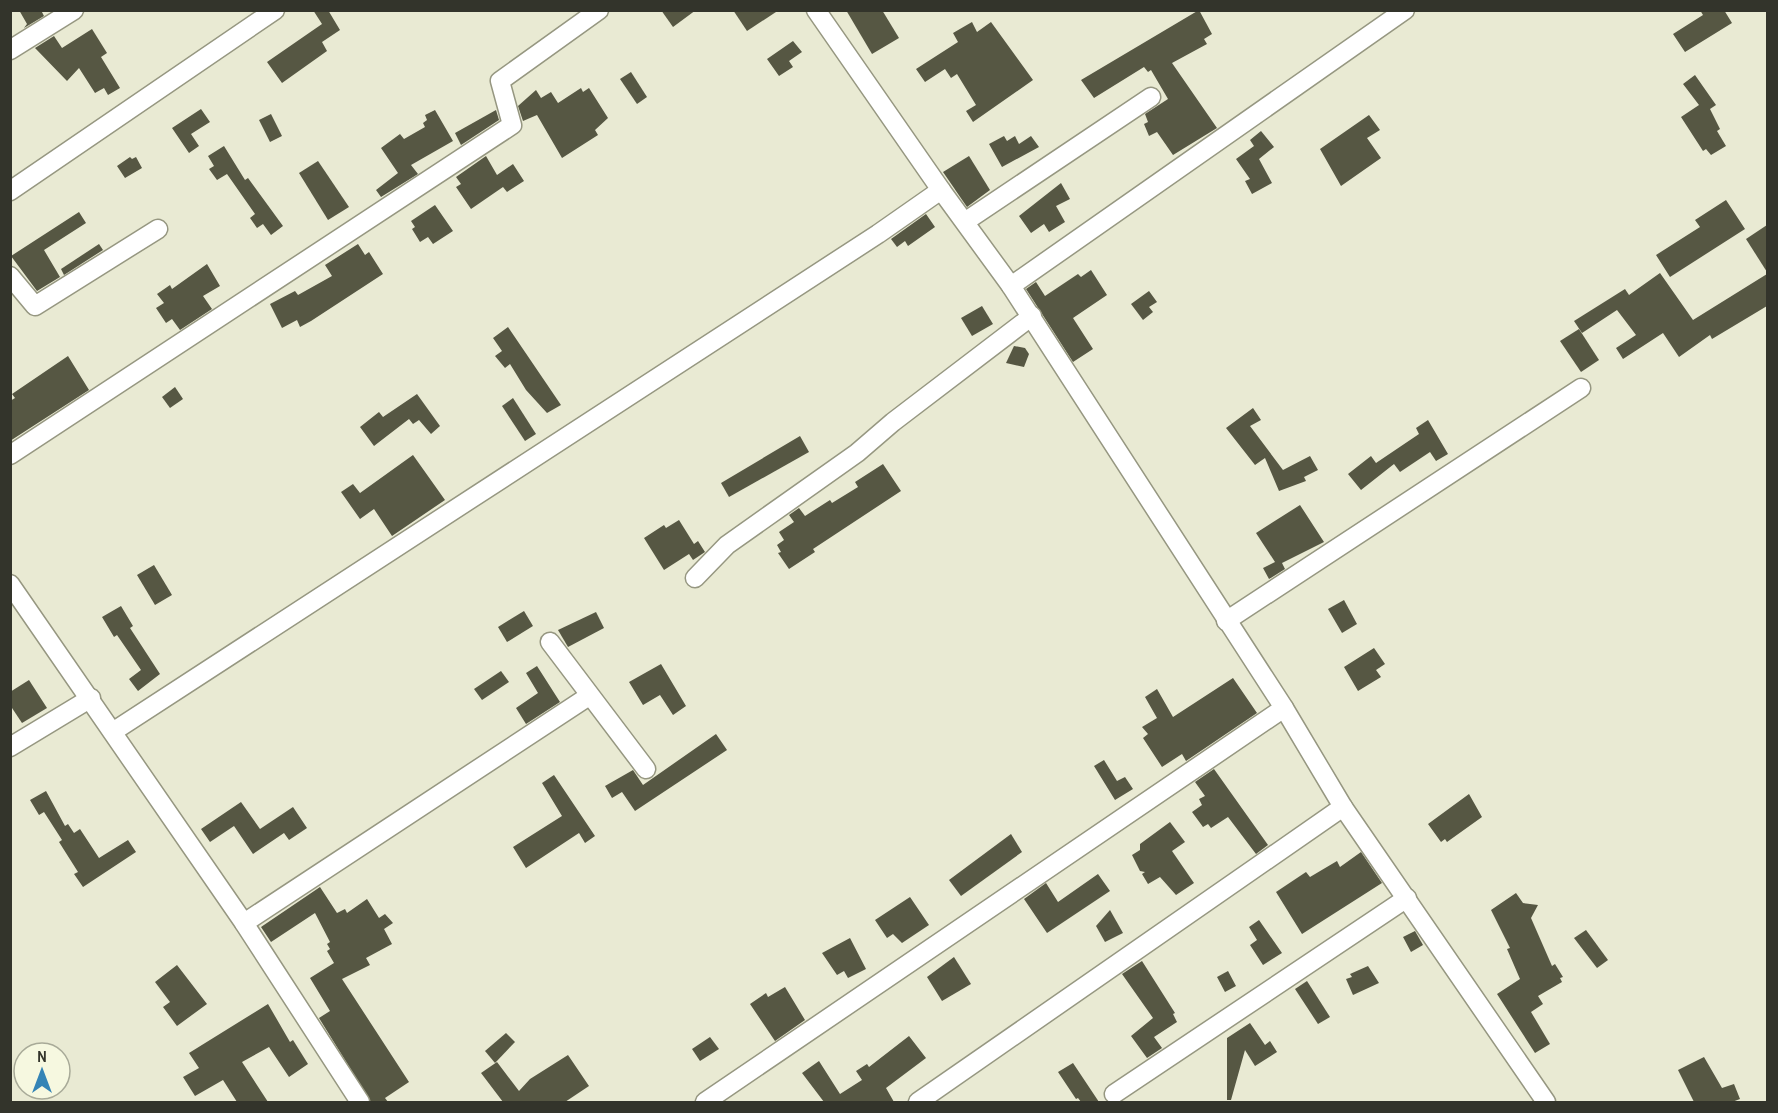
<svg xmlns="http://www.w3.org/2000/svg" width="1778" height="1113" viewBox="0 0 1778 1113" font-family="'Archivo Narrow',sans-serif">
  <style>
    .building { fill: #565743 }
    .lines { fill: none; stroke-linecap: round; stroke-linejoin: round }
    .street-casing { stroke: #969781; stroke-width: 21 }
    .street { stroke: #fff; stroke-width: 18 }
  </style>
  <rect width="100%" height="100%" fill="#e9ead3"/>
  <g class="building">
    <polygon points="19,10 41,10 44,16 24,28 27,24"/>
    <polygon points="313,10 328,10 340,30 322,42 327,51 282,83 267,62 322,24"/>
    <polygon points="661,10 696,10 673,27"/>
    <polygon points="733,10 779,10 747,31"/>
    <polygon points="846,10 882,10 899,38 872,54"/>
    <polygon points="1199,10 1212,34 1204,39 1207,44 1172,63 1217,128 1173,155 1157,132 1149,136 1144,124 1148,122 1145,114 1168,99 1151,70 1148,72 1144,67 1094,98 1081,80"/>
    <polygon points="1700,10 1724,10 1732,23 1685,52 1673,34 1703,15"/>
    <polygon points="972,22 977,32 991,22 1033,80 973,122 966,111 976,105 957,74 951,78 945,69 925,82 916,69 958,42 953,33"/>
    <polygon points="92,29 107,53 101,57 120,88 108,95 104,88 95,93 79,68 67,81 35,48 54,36 62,48"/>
    <polygon points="793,41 802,52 789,61 793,67 779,76 767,59"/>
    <polygon points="631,72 647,97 637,104 620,79"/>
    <polygon points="1695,75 1716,105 1710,109 1720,129 1717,131 1726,146 1711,155 1706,149 1703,151 1681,117 1699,105 1683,84"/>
    <polygon points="581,88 583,92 589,88 608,118 595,130 598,135 562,158 537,115 523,121 518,106 536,90 541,98 551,92 558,103"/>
    <polygon points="201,109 210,122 191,134 199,146 189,153 172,128"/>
    <polygon points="435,110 453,141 411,165 418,174 381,197 376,190 398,173 381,148 400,134 404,139 425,127 423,123 427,120 425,115"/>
    <polygon points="496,110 499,120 461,145 455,133"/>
    <polygon points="271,114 282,136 270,142 259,120"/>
    <polygon points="1369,115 1380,130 1367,138 1381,158 1341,186 1320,149"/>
    <polygon points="1261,131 1274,147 1259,159 1272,183 1252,194 1245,181 1250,179 1236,159 1254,146 1250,140"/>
    <polygon points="1004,136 1007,141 1015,136 1019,144 1031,136 1039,147 1002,167 989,144"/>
    <polygon points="224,146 245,180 248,178 283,226 271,235 263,224 257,228 250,218 255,214 227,174 217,180 209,169 214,166 208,156"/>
    <polygon points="486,156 497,175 513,164 524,181 507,192 503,187 471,209 456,187 461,184 456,177"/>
    <polygon points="969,156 990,190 967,207 943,172"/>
    <polygon points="130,157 132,159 136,157 142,168 125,178 117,166"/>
    <polygon points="318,161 349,207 328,220 299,173"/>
    <polygon points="1061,183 1070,199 1056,206 1065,222 1049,232 1044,224 1031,233 1019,216"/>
    <polygon points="1726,200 1745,229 1670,277 1656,255 1700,227 1695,220"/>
    <polygon points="435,205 453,231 433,244 428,237 420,242 412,229 415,227 411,221"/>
    <polygon points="79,212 86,223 44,250 60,277 37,291 11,256"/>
    <polygon points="926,214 935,227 908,246 905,241 897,247 891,239"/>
    <polygon points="1767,225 1767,272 1746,239"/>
    <polygon points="99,244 103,250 64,275 61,269"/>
    <polygon points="358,244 365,255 369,252 383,274 311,321 300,327 297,320 282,328 270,304 295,291 298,295 332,276 325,265"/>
    <polygon points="207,264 220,286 203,296 212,309 180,330 172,319 166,323 156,308 164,303 157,294 170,285 172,289"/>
    <polygon points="1091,270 1107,295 1073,318 1093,349 1073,362 1026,289 1036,282 1045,296 1078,274 1081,277"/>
    <polygon points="1660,273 1693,320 1767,274 1767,306 1712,339 1710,335 1679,357 1663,333 1623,359 1616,348 1636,335 1617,310 1582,333 1574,321 1625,289 1629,295"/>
    <polygon points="1149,291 1157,302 1149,307 1153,312 1143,320 1131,304"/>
    <polygon points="982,306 993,324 972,336 961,318"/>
    <polygon points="508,327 561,405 547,413 526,390 510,364 505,368 495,356 502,351 493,338"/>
    <polygon points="1579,329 1599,360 1581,372 1560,341"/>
    <polygon points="1014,346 1025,348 1029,354 1024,367 1006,363"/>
    <polygon points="68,356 89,390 10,441 10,401 15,398 12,394"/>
    <polygon points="175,387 183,399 170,408 162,397"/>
    <polygon points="417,394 440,426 431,434 419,420 413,424 409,419 374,446 360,427 379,412 383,417"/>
    <polygon points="513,398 536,434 525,441 502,406"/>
    <polygon points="1253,408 1261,420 1250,426 1283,470 1310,456 1318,470 1304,477 1306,481 1279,491 1265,458 1255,465 1226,428"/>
    <polygon points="1428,420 1448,454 1436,461 1430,452 1400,472 1394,464 1361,490 1348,474 1371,456 1376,463 1419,434 1416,428"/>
    <polygon points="800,436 809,452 729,497 721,483"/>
    <polygon points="413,455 445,500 392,536 374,509 360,519 341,492 353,484 360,493"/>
    <polygon points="883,464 901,491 813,549 815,552 789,569 778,553 781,552 777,545 784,540 779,532 794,522 789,515 799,508 805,516 830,500 832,503 858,487 855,482"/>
    <polygon points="1300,505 1324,542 1282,563 1285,569 1269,579 1263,568 1275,562 1256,533"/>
    <polygon points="679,520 694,544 698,541 705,552 693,560 689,554 664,570 644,538 664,525 666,528"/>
    <polygon points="154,565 172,595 155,605 137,575"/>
    <polygon points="1344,600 1357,624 1342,633 1328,609"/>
    <polygon points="121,606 133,626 130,628 160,674 138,691 129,679 141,670 117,635 114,637 102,617"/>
    <polygon points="524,611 533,626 507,642 498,627"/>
    <polygon points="596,612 604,628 568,647 558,630"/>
    <polygon points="1374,648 1385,664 1376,670 1381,677 1358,691 1344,667"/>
    <polygon points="661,664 686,706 673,715 660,695 643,705 629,682"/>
    <polygon points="537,666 560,702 526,724 516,708 538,693 526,673"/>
    <polygon points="501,671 509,682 482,700 474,689"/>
    <polygon points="1233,678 1257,713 1186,761 1182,754 1162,767 1143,738 1148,734 1142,727 1157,718 1145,697 1157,689 1173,717"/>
    <polygon points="29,680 47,708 22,723 10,705 10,692"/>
    <polygon points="716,734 727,750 635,811 622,792 612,798 605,786 633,770 643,785"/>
    <polygon points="1104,760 1117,781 1125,777 1133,789 1115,800 1094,766"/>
    <polygon points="1214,769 1268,845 1256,854 1228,817 1211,828 1208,824 1203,827 1192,812 1202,805 1199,799 1205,796 1195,782"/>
    <polygon points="554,775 595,836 585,843 579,833 526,868 513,847 562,816 542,783"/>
    <polygon points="46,791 65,826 68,824 74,833 80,829 99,858 128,840 136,852 83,887 74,874 78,872 59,842 62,840 44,812 39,815 30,800"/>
    <polygon points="1469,794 1482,817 1447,842 1445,839 1441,842 1428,824"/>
    <polygon points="241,802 260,829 293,807 307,828 289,840 284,833 253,854 234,826 210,842 201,829"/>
    <polygon points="1170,822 1185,842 1172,851 1194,883 1176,895 1160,877 1148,884 1142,874 1145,872 1140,871 1132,855 1140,850 1140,844"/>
    <polygon points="1011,834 1022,852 961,896 949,880"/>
    <polygon points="1361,852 1382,883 1302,934 1276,892 1306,872 1310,877 1337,861 1340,867"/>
    <polygon points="1098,874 1110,891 1047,933 1024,899 1046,883 1058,902"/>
    <polygon points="320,887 337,913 345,909 347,913 367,899 379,918 385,914 393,923 384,929 392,944 366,958 370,965 342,979 409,1082 385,1098 388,1102 371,1102 319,1018 330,1011 310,978 334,963 327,951 330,949 327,944 330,942 315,913 271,942 261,927"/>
    <polygon points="1516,893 1523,903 1538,905 1531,918 1552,966 1555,964 1563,977 1560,978 1562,982 1538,996 1543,1004 1531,1012 1550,1044 1535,1053 1497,994 1520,979 1507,949 1510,948 1491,910"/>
    <polygon points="910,897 929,925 902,943 893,934 887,938 875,920"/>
    <polygon points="1110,910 1123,933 1105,942 1096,926"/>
    <polygon points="1259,920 1282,953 1263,965 1250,945 1257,940 1249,927"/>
    <polygon points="1586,930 1608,960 1597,968 1574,938"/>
    <polygon points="1415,931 1423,945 1411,952 1403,937"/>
    <polygon points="850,938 866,969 848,978 844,971 837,975 822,953"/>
    <polygon points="954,957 971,984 942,1001 927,977"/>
    <polygon points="1142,961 1175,1013 1173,1014 1177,1022 1154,1037 1162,1048 1147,1058 1131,1036 1153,1018 1122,974"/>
    <polygon points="177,965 207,1004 177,1026 163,1007 170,1002 155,982"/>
    <polygon points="1368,966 1379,983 1353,995 1346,979 1352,977 1350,974"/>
    <polygon points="1228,971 1236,986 1225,992 1217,977"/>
    <polygon points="1307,981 1330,1017 1318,1024 1295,989"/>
    <polygon points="785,987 805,1020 775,1041 750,1004 766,993 768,997"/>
    <polygon points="268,1004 290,1042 293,1040 308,1064 289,1077 269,1047 242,1062 268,1102 237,1102 223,1080 195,1096 183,1077 199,1068 189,1053"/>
    <polygon points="1250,1023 1265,1045 1270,1041 1277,1052 1255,1066 1245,1050 1231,1100 1227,1100 1227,1038"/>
    <polygon points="506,1033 515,1042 495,1063 485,1051"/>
    <polygon points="909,1036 926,1058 886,1088 894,1102 824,1102 802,1073 819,1061 840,1094 862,1080 856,1071 867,1064 869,1067"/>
    <polygon points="710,1037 719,1049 700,1061 692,1049"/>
    <polygon points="568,1055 589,1086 565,1102 503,1102 481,1073 497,1062 519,1091 530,1079"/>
    <polygon points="1704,1057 1722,1088 1734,1084 1740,1099 1732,1102 1694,1102 1678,1070"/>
    <polygon points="1073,1063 1099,1102 1081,1102 1078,1098 1076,1099 1058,1072"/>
  </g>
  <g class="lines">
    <g class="street-casing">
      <g id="street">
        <polyline points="816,10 941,190 1011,286 1284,708 1343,807 1546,1102"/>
        <polyline points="10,50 74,10"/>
        <polyline points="10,191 275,10"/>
        <polyline points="966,221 1151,97"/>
        <polyline points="10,276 35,306 158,229"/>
        <polyline points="1011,286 1405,10"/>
        <polyline points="10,455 512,125 500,81 599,10"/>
        <polyline points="695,578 727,545 857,453 893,422 1032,316"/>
        <polyline points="10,584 244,923 360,1102"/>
        <polyline points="1226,621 1581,388"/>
        <polyline points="550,642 646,769"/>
        <polyline points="114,731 878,234 941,190"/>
        <polyline points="10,747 91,698"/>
        <polyline points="244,923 589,696"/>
        <polyline points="1114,1094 1407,898"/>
        <polyline points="705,1102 1284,708"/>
        <polyline points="918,1102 1343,807"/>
      </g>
    </g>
    <use href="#street" class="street"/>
  </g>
  <rect width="1778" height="1113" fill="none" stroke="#33342b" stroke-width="24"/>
  <g transform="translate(42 1071)"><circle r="28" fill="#f6f8e0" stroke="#a8aa98" stroke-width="1.5"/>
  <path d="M0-4.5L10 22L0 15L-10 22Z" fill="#3484b6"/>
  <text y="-9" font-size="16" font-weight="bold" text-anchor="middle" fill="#33342b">N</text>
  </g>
</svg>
